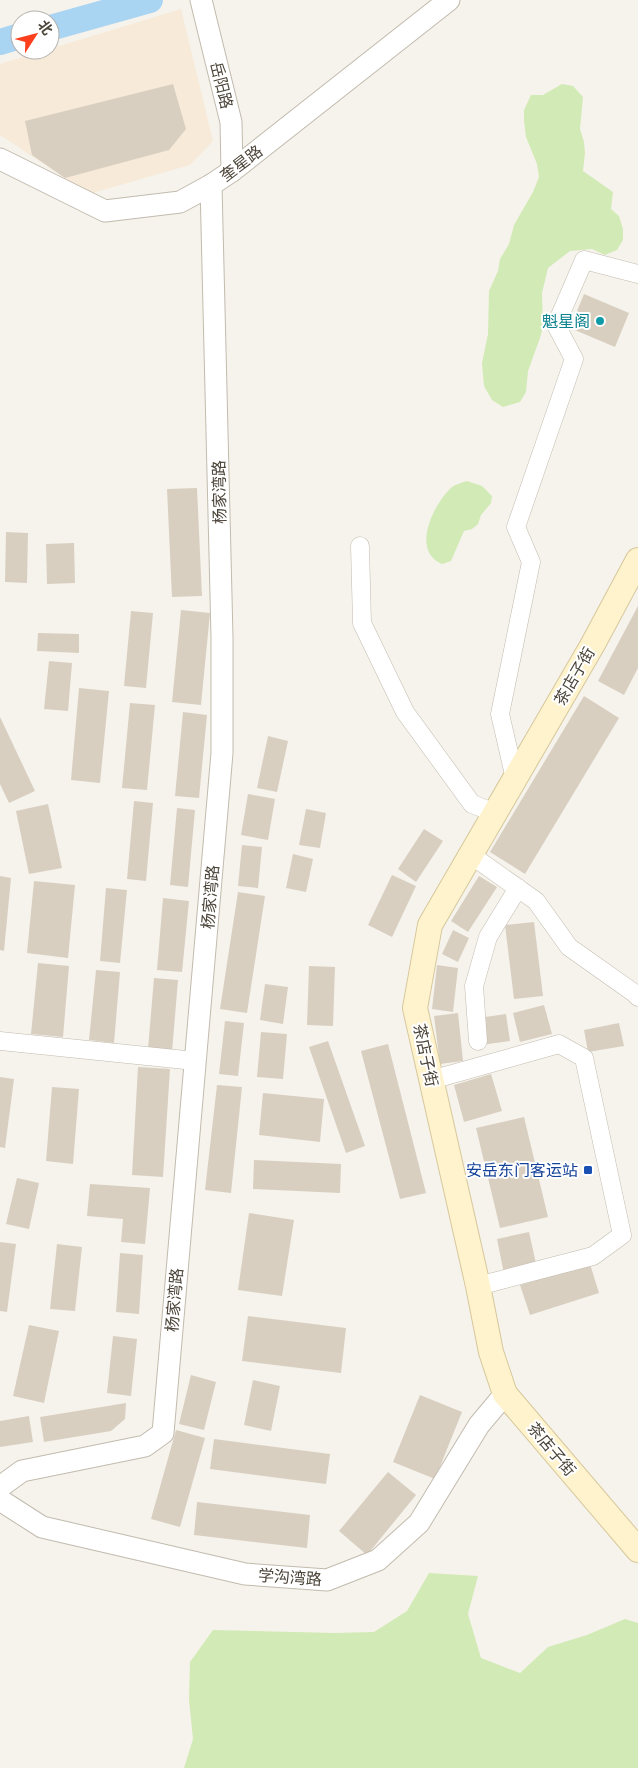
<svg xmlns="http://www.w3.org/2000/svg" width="638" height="1768" viewBox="0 0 638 1768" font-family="Raleway,'Noto Sans SC',sans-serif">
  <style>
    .commercial { fill: #f7ead8 }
    .green { fill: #d2eab5 }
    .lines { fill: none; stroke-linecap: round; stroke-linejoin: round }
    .river { stroke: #a9d4f2; stroke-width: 26 }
    .building { fill: #d8cfc1 }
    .minor-casing { stroke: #c2bbae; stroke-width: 19 }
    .tertiary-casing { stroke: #c2bbae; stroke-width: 23 }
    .secondary-casing { stroke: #d6c79b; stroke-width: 26 }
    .minor { stroke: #fff; stroke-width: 18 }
    .tertiary { stroke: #fff; stroke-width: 21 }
    .secondary { stroke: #fff3cd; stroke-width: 24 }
    .culture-dot { fill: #0f9aa8; stroke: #fff; stroke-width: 2 }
    .transit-dot { fill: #1a4fb4; stroke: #fff; stroke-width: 2 }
    .labels { text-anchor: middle; stroke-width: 4; stroke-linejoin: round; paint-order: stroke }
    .street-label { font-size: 16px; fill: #4b4439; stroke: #fff }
    .culture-label { font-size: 16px; fill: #0d838f; stroke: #fff; text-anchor: end }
    .transit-label { font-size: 16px; fill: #164399; stroke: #fff; text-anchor: end }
  </style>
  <rect width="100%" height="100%" fill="#f6f3ec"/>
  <polygon class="commercial" points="181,9 213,141 190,165 89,194 0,135 0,64"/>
  <g class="green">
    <polygon points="562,84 573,86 583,97 580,129 584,142 585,153 583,171 613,192 611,209 619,216 623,229 623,240 617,250 605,255 592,249 570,251 548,268 542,293 543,327 540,338 528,371 526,392 520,402 503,407 492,400 484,386 482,363 488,334 489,291 498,271 500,259 509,244 514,225 533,192 539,177 537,164 526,137 524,121 524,110 531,95 543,95"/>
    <path d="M467 481 482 486 492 496 491 503 481 515 478 524 472 529 464 531 451 561 442 564C410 551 434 503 452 487 457 484 461 483 467 481Z"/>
    <polygon points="429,1573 478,1576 468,1614 481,1658 520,1673 548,1647 587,1635 625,1619 638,1623 638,1768 184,1768 193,1739 189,1700 190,1662 213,1630 334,1633 374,1632 407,1611"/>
  </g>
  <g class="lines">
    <g class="river">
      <polyline points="50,28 150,0"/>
      <polyline points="0,42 20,36"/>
    </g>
  </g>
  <g class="building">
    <polygon points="173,84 186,129 169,150 65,178 32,155 25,121"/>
    <polygon points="584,294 629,313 615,347 570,328"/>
    <polygon points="197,488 202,596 172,597 167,489"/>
    <polygon points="6,532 28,533 27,583 5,582"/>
    <polygon points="74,543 75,583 47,584 46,544"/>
    <polygon points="638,606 638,668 624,695 598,681"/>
    <polygon points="181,610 210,613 201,705 172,702"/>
    <polygon points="131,611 153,613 146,688 124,686"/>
    <polygon points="38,633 79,634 79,653 37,651"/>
    <polygon points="49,661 72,663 68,711 44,709"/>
    <polygon points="79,688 109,691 100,783 71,780"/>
    <polygon points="584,696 619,718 525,874 490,852"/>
    <polygon points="130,703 155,705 147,790 122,788"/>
    <polygon points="183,712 207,715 199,798 175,796"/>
    <polygon points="0,717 35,791 9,803 0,784"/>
    <polygon points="268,736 288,741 277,792 257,788"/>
    <polygon points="248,794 275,799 268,840 241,835"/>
    <polygon points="134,801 153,803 146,881 127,879"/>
    <polygon points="48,804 62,868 29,874 16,811"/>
    <polygon points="177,808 195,810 188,887 170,885"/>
    <polygon points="306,809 326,813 320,848 299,845"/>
    <polygon points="424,829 443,841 416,882 398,869"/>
    <polygon points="242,845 262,847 258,888 238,886"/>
    <polygon points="293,854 313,859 306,892 286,888"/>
    <polygon points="392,875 416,886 392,937 368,925"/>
    <polygon points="0,876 11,878 4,951 0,950"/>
    <polygon points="479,876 497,887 468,932 451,921"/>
    <polygon points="34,881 75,885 68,958 27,953"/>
    <polygon points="106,888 127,890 120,963 100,961"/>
    <polygon points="238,892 265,896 247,1013 220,1009"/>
    <polygon points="163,898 189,901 182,972 157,970"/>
    <polygon points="534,922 543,996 514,999 505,925"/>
    <polygon points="453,930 469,938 458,962 442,954"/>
    <polygon points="38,963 69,966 63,1037 31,1034"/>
    <polygon points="437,965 458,968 453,1012 432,1009"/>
    <polygon points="309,966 335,967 333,1026 307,1025"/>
    <polygon points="96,970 120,972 114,1043 89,1040"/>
    <polygon points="154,978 178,980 172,1052 148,1049"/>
    <polygon points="265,984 288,987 283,1024 260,1020"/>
    <polygon points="544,1005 552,1034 520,1042 513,1013"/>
    <polygon points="458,1013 463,1061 440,1064 434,1016"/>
    <polygon points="506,1014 510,1041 481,1045 478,1018"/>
    <polygon points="225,1021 244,1023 238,1076 219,1074"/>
    <polygon points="619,1023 624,1046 588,1052 584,1030"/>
    <polygon points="261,1032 287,1034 283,1079 257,1077"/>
    <polygon points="328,1041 365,1146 346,1153 309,1047"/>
    <polygon points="388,1044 426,1193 400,1199 361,1051"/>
    <polygon points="138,1067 170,1069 163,1177 132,1175"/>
    <polygon points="491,1074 502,1111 464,1122 454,1085"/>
    <polygon points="0,1077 14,1079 5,1148 0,1147"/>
    <polygon points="217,1085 242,1087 231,1193 205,1190"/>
    <polygon points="52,1087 79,1089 73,1164 46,1161"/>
    <polygon points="263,1093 324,1099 320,1142 259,1135"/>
    <polygon points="524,1117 548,1217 500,1228 476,1128"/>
    <polygon points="254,1160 341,1164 340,1193 253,1189"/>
    <polygon points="17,1178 39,1183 29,1229 6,1224"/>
    <polygon points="90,1184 150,1188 145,1244 121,1242 123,1219 87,1216"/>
    <polygon points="249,1213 294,1220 282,1296 238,1290"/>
    <polygon points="529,1232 537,1268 504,1274 497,1239"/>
    <polygon points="0,1242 16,1244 7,1312 0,1311"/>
    <polygon points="57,1244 82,1247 75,1311 50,1309"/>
    <polygon points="120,1253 143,1255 139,1314 116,1312"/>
    <polygon points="590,1264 599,1293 530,1315 520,1285"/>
    <polygon points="248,1316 346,1328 341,1373 242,1361"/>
    <polygon points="29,1325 59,1331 44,1403 13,1396"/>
    <polygon points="113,1336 137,1339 131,1396 107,1393"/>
    <polygon points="191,1375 216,1382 204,1430 179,1424"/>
    <polygon points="253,1380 280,1386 271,1431 244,1425"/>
    <polygon points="420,1395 462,1412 435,1479 393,1462"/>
    <polygon points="126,1403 125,1419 111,1431 44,1442 40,1417"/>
    <polygon points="29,1416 33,1442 0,1447 0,1421"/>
    <polygon points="176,1430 205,1438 180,1527 151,1519"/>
    <polygon points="214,1439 330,1454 326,1484 210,1469"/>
    <polygon points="388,1472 416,1495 367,1555 339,1531"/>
    <polygon points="197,1502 310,1515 307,1548 194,1535"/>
  </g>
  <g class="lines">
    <g class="minor-casing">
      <g id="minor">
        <polyline points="360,546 362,623 405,712 472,804 495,813"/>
        <polyline points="515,779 500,714 531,562 516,527 574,359 556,325 584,260 638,274"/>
        <polyline points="471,855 536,901 569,947 634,993 638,997"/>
        <polyline points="0,1041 195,1061"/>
        <polyline points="478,1041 474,986 488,937 518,888"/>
        <polyline points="431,1080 559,1044 584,1058 622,1235 593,1256 478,1286"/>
      </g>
    </g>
    <g class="tertiary-casing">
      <g id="tertiary">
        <polyline points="201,0 231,122 232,171"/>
        <polyline points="0,159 105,211 180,202 211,185 232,171 449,0"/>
        <polyline points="0,1487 22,1471 145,1446 163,1433 222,753 222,637 211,185"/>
        <polyline points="0,1500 42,1527 245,1574 327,1580 378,1560 419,1523 479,1425 505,1394"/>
      </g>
    </g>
    <g class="secondary-casing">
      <polyline id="secondary" points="638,560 593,644 430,925 415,1008 478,1286 491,1352 505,1394 638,1550"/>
    </g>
    <use href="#minor" class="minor"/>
    <use href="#tertiary" class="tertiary"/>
    <use href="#secondary" class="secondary"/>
  </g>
  <circle class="culture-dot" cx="600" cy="321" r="5"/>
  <rect class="transit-dot" x="583" y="1165" width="10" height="10" rx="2.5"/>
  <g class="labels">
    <g class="street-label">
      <text transform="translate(222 85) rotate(76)" y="6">岳阳路</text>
      <text transform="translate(241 163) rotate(-37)" y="6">奎星路</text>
      <text transform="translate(219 492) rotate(-91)" y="6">杨家湾路</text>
      <text transform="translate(574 676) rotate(-60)" y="6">茶店子街</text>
      <text transform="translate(210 897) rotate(-85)" y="6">杨家湾路</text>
      <text transform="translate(426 1055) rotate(78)" y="6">茶店子街</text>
      <text transform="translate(174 1300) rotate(-85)" y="6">杨家湾路</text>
      <text transform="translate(552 1449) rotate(50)" y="6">茶店子街</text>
      <text transform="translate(290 1577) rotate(4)" y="6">学沟湾路</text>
    </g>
    <g class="culture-label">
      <text x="590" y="327">魁星阁</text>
    </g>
    <g class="transit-label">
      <text x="578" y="1176">安岳东门客运站</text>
    </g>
  </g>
  <g transform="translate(35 35) rotate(54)"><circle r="24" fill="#ffffff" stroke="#b7b4b0"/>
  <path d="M0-4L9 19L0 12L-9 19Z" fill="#fc3f1d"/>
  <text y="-8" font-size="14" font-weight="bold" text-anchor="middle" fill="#4b4439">北</text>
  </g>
</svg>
